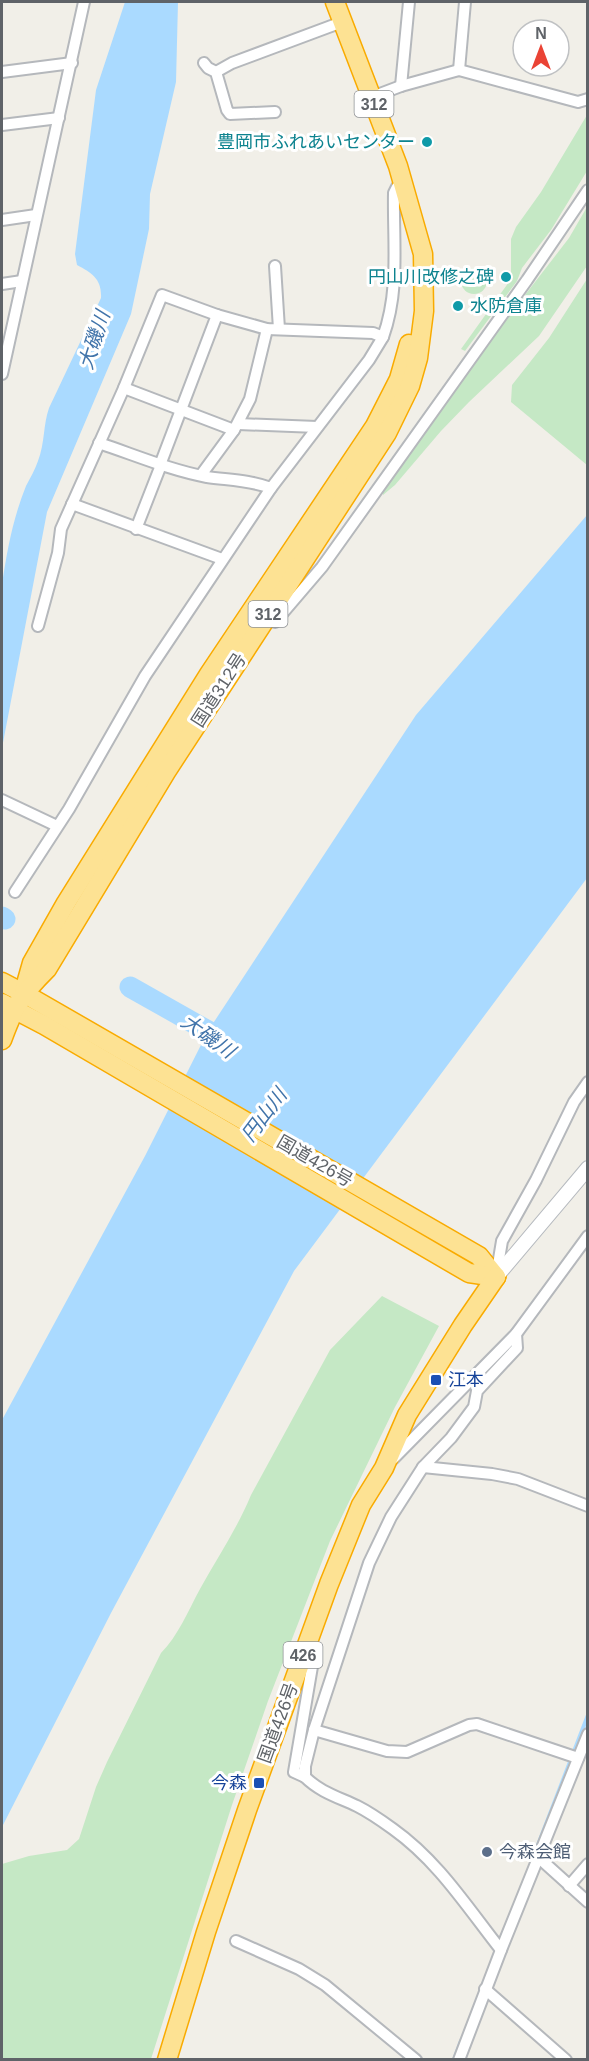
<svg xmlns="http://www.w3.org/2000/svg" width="589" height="2061" viewBox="0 0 589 2061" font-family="Arial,'Noto Sans JP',sans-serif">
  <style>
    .green { fill: #c5e8c5 }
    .water { fill: #aadaff }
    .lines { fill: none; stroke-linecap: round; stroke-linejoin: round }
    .stream { stroke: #aadaff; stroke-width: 4 }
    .river { stroke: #aadaff; stroke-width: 21 }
    .street-casing { stroke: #b5b8bc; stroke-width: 14 }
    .secondary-casing { stroke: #b6babf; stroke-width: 16 }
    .highway-casing { stroke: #f9ab00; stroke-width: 21 }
    .street { stroke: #fff; stroke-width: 10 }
    .secondary { stroke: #fff; stroke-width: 14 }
    .highway { stroke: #fde293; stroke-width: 18 }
    .culture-dot { fill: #0f9aa8; stroke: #fff; stroke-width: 2 }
    .transit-dot { fill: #1a4fb4; stroke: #fff; stroke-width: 2 }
    .service-dot { fill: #5c6f8a; stroke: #fff; stroke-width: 2 }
    .labels { text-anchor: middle; stroke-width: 6; stroke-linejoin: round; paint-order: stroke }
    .shield { fill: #fff; stroke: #8f9295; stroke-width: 1.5 }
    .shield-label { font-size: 16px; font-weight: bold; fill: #5f6368 }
    .culture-label { font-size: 18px; fill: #0d838f; stroke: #fff; text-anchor: end }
    .street-label { font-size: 18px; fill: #5f6368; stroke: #fff }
    .transit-label { font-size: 18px; fill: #164399; stroke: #fff; text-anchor: start }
    .service-label { font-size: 18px; fill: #4e5e75; stroke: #fff; text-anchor: start }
    .water-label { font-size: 20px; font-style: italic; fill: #4174aa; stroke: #fff }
  </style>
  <rect width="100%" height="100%" fill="#f1efe8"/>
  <g class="green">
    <polygon points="587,115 587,171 551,230 522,268 517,281 465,351 461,349 511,279 511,239 516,227 541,192"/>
    <polygon points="587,207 587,266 539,336 469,402 441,431 395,485 383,495 383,490 508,317 569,238"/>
    <circle cx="474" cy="281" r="13"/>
    <polygon points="587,279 587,465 511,402 512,385 549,338"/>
    <path d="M382 1296 439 1326 395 1407 330 1541 268 1701 232 1805 151 2059H2V1864L29 1856 67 1850 79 1839 96 1787 107 1762 161 1653C178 1636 188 1611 200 1589 217 1558 237 1529 251 1495L330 1350Z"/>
  </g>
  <g class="water">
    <path d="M125 2H178L176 82 150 194 149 229 131 314 47 512 2 748V584C7 551 13 518 26 486 30 478 35 470 38 461 45 443 43 425 49 408L101 298C102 279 92 273 77 265L75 254 96 90Z"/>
    <polygon points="587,515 587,878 294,1271 111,1613 2,1827 2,1420 145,1156 208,1031 416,715"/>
  </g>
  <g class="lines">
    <g class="stream">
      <polyline points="533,1858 588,1715"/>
      <polyline points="454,2060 461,2041"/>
    </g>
    <g class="river">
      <polyline points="2,917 5,919"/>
      <polyline points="130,987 208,1031 230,1050"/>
    </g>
    <g class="street-casing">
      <g id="street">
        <polyline points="204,63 208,68 216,72 227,110 230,114 275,112"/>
        <polyline points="459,70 465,2"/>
        <polyline points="2,72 72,63"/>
        <polyline points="216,72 232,63 342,22"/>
        <polyline points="401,86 409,2"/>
        <polyline points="372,97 401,86 459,70 578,102 588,99"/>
        <polyline points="2,125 59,118"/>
        <polyline points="2,220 36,215"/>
        <polyline points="275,266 279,329"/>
        <polyline points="2,284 22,281"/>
        <polyline points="2,374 84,2"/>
        <polyline points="124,388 234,430"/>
        <polyline points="238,424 317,427"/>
        <path d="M99 443C135 455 170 470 207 477 228 480 250 480 271 488L369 360 383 337"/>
        <polyline points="160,465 217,315"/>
        <polyline points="201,475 234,430 250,399 267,329"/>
        <polyline points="72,504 222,559"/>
        <polyline points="136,529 161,465"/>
        <polyline points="275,622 322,567 527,280 588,190"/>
        <path d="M38 626 58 553 61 529 124 388 162 295 217 315 267 329 373 333 383 337C400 290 393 242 394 193L397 187 404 184"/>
        <polyline points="2,800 57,826"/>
        <polyline points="15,892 69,809 145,676 271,488"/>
        <polyline points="496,1277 502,1241 536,1180 574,1102 588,1082"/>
        <polyline points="393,1459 516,1334 588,1236"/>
        <polyline points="423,1467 492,1474 518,1479 588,1506"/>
        <polyline points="314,1730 387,1751 407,1752 469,1725 477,1724 578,1758"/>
        <polyline points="305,1777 294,1772 315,1649 309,1638"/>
        <polyline points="538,1857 588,1902"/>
        <polyline points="569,1886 588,1864"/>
        <polyline points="236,1941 299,1969 325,1985 416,2060"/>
        <path d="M501 1950C467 1907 438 1861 393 1829 382 1821 369 1812 357 1806 338 1797 320 1792 305 1777V1766L314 1730 369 1563 391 1517 423 1467 451 1438 474 1407 477 1391 517 1348 516 1334"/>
        <polyline points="485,1989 566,2060"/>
        <polyline points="459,2060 501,1950 588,1734"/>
      </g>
    </g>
    <g class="secondary-casing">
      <polyline id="secondary" points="496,1277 588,1168"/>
    </g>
    <g class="highway-casing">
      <g id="highway">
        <polyline points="2,982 23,993 479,1256 496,1277"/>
        <polyline points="24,991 32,963 66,903 209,674 375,426 399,379 409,344"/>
        <polyline points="2,1003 44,1025 469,1273 496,1277"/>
        <path d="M2 1040C15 1005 20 996 47 969L166 772 387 433 410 386 418 358 424 311 423 254 398 166 335 2"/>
        <polyline points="167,2060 206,1932 247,1810 329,1584 361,1505 384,1468 407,1415 463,1325 496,1277"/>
      </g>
    </g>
    <use href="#street" class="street"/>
    <use href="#secondary" class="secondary"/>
    <use href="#highway" class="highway"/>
  </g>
  <g class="culture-dot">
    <circle cx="427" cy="142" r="6"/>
    <circle cx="506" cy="277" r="6"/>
    <circle cx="458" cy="306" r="6"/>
  </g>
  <g class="transit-dot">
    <rect x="430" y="1374" width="12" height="12" rx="3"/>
    <rect x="253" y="1777" width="12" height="12" rx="3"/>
  </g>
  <circle class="service-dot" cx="487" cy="1852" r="6"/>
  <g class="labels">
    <g class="shield">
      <rect x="354.5" y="91" width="39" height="26" rx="4.5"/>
      <rect x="248.5" y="601" width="39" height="26" rx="4.5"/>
      <rect x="283.5" y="1642" width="39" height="26" rx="4.5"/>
    </g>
    <g class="shield-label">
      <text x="374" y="110">312</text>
      <text x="268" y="620">312</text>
      <text x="303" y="1661">426</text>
    </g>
    <g class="culture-label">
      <text x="415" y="148">豊岡市ふれあいセンター</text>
      <text x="494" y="283">円山川改修之碑</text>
      <text x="470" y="312" text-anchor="start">水防倉庫</text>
    </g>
    <g class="street-label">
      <text transform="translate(219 690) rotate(-57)" y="6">国道312号</text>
      <text transform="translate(315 1161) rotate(30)" y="6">国道426号</text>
      <text transform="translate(278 1723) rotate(-70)" y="6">国道426号</text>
    </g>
    <g class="transit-label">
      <text x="448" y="1386">江本</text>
      <text x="247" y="1789" text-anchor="end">今森</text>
    </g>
    <g class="service-label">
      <text x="499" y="1858">今森会館</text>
    </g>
    <g class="water-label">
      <text transform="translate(94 340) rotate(-72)" y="7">大磯川</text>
      <text transform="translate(208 1036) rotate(35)" y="7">大磯川</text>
      <text transform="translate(264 1115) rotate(-53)" y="7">円山川</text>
    </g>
  </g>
  <rect width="589" height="2061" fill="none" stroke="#5f6368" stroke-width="6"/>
  <g transform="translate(541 48)"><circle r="28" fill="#ffffff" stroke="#bfc1c3" stroke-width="1.5"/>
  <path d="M0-4.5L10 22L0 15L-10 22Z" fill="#ea4335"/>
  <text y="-9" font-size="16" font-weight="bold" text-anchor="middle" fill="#5f6368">N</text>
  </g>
</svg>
